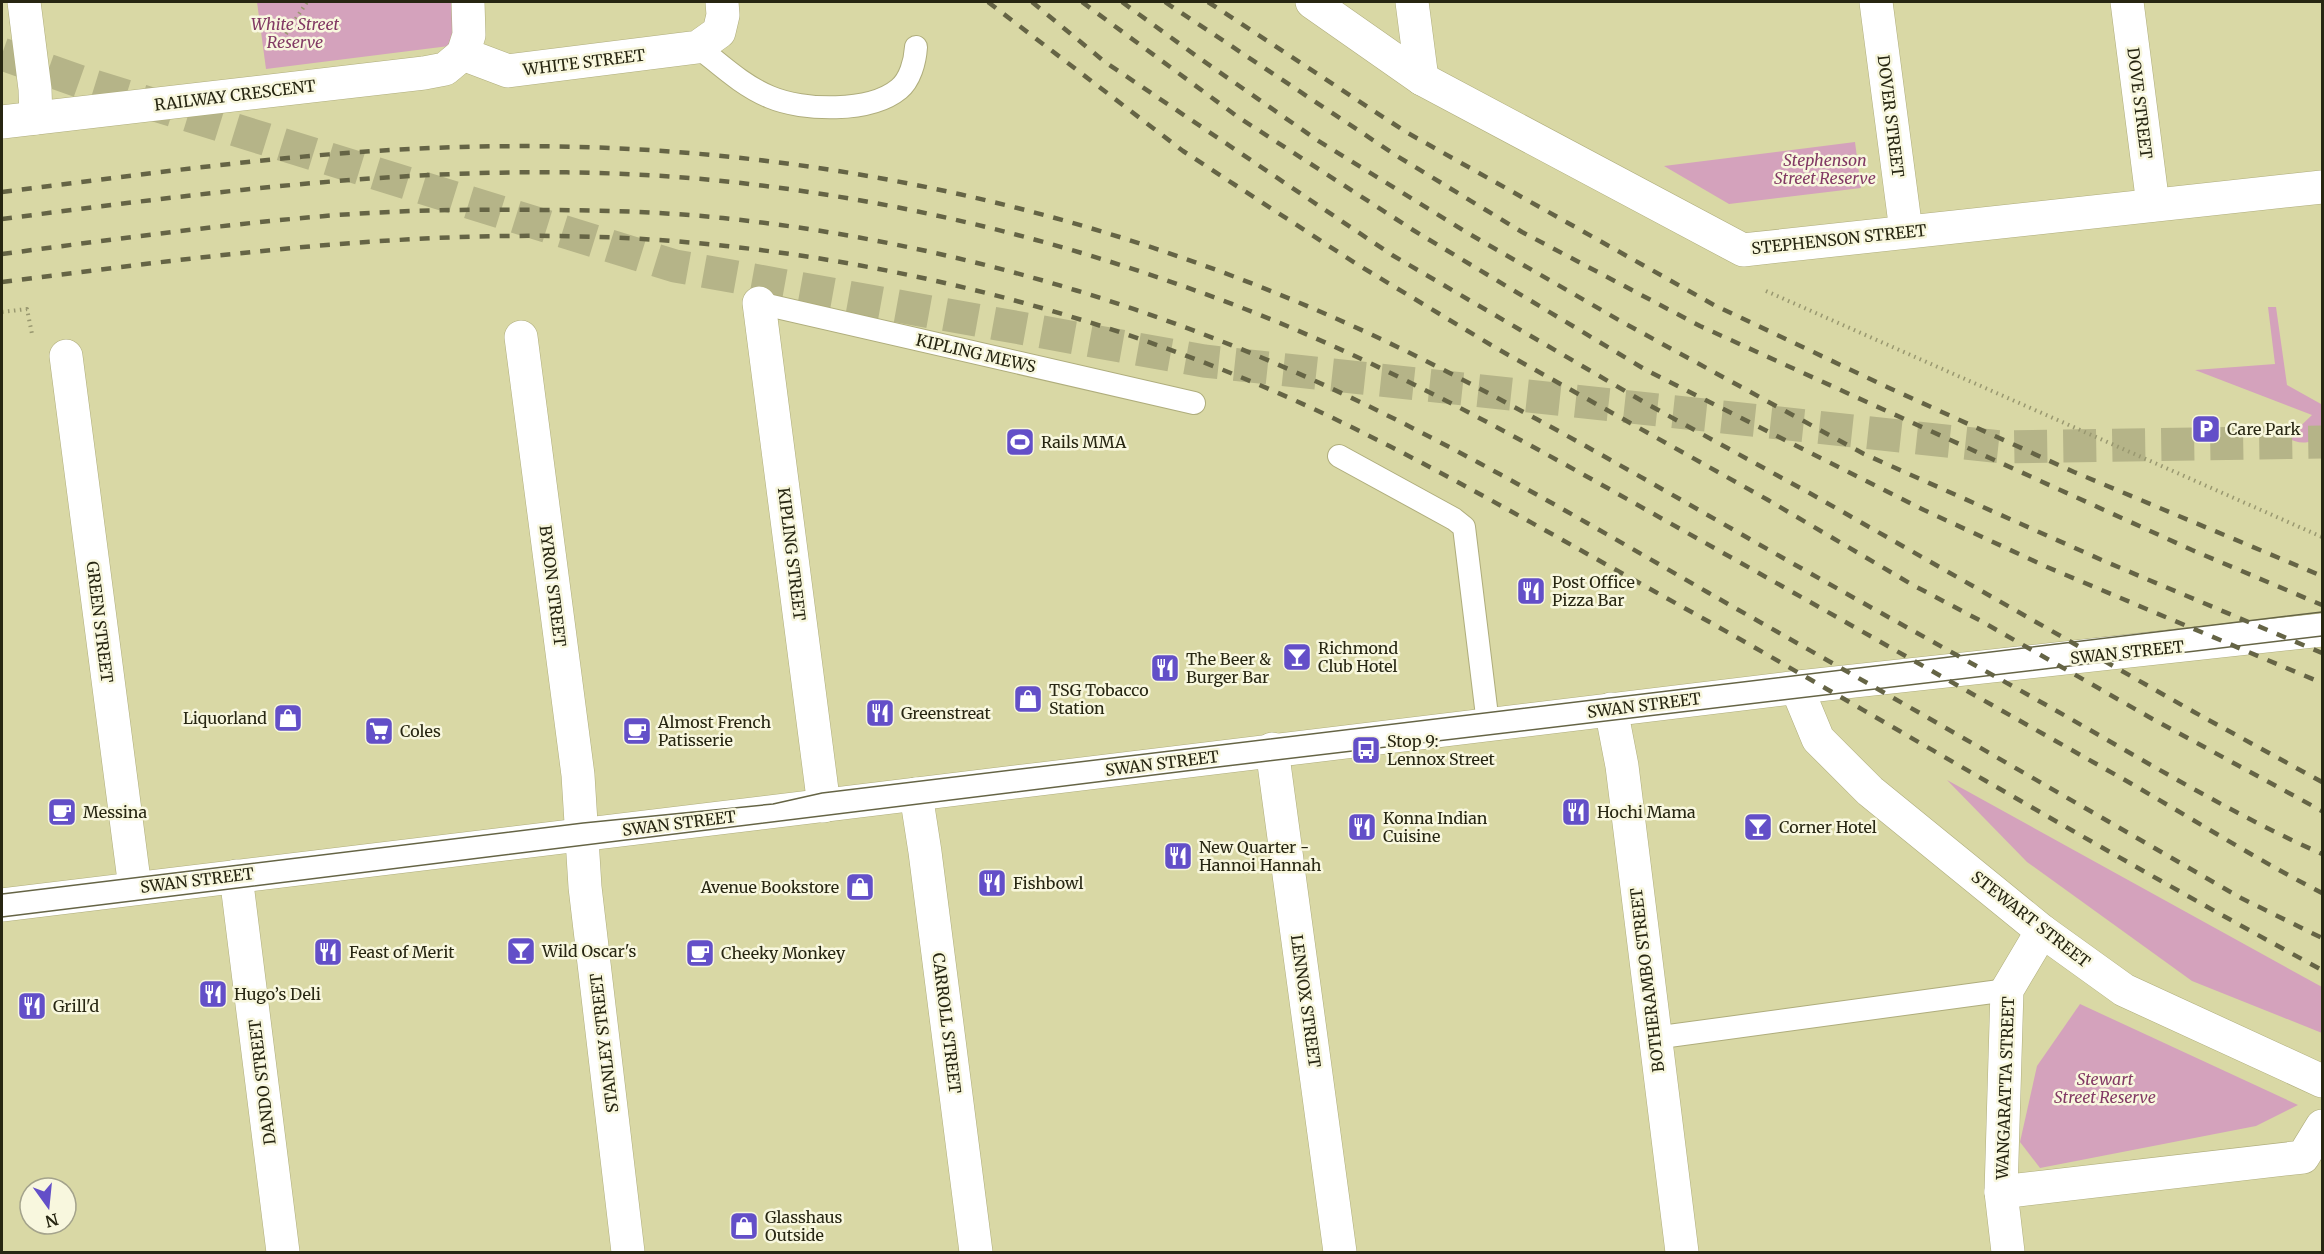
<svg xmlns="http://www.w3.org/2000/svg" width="2324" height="1254" viewBox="0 0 2324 1254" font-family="Merriweather,serif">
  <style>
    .green { fill: #d4a2bc }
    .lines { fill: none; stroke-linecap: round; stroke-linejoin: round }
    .highway-tunnel { stroke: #b5b488; stroke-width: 33; stroke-dasharray: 33 16; stroke-linecap: butt }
    .lane-casing { stroke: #afad7c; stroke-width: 24 }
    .street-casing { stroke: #afad7c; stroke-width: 34 }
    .secondary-casing { stroke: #afad7c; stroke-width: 34 }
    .path { stroke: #999870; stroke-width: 4; stroke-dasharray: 1.5 4.5; stroke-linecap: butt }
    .lane { stroke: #fff; stroke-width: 22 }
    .street { stroke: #fff; stroke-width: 33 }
    .secondary { stroke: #fff; stroke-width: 33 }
    .tram { stroke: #656445; stroke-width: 1.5 }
    .rail { stroke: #656445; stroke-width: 4.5; stroke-dasharray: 10 10; stroke-linecap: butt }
    .labels { text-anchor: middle; stroke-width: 5; stroke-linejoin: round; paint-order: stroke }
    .park-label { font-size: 16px; font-style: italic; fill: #823964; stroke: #f8f7de }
    .street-label { font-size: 16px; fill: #272612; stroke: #f8f7de }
    .poi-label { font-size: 16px; fill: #272612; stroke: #f8f7de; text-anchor: start }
  </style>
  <rect width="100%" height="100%" fill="#d9d8a5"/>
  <g class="green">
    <polygon points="257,2 460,2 465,44 266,69"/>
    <polygon points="1855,142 1861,188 1729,204 1664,166"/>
    <path d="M2268 307H2276L2287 385 2321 404 2322 407V434C2313 444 2299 445 2288 438L2312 415 2195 370 2275 364Z"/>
    <polygon points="1947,780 2322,987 2322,1033 2192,981 2027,862"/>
    <polygon points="2080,1004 2298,1105 2256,1126 2040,1168 2020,1142 2037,1066"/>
  </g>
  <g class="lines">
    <polyline class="highway-tunnel" points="2,54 87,84 675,266 1204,361 2001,447 2322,442"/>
    <g class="lane-casing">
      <g id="lane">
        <path d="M698 47C721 65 743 86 770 97 803 111 870 113 899 89 910 80 915 62 916 47"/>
        <polyline points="759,303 1194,403"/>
        <polyline points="1339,456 1454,519 1464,527 1488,724"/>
        <polyline points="1654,1038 2007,990"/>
      </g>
    </g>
    <g class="street-casing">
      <g id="street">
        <polyline points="24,2 35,89 36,118"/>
        <polyline points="1312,2 1422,79 1743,250 2322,187"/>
        <polyline points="1412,2 1422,79"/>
        <polyline points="1876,2 1906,231"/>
        <polyline points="2127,2 2153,205"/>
        <polyline points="463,54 508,71 698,47 719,32 723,15 722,2"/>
        <polyline points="463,54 469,35 468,2"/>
        <polyline points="2,122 424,73 445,69 463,54"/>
        <polyline points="759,303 824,806"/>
        <polyline points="521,337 578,775 585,887 628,1252"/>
        <polyline points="66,356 135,888"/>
        <polyline points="1799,687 1801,698 1818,739 1870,791 2042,931 2124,990 2322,1081"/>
        <polyline points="1611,709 1622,766 1682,1252"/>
        <polyline points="916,794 925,852 976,1252"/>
        <polyline points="236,876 283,1252"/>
        <polyline points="2001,1192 2303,1157 2322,1126"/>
        <polyline points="2008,1252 2001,1192 2007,990 2042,931"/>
      </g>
    </g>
    <g class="secondary-casing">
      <g id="secondary">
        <polyline points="1272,749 1340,1252"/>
        <polyline points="2,905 1799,687 2322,630"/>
      </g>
    </g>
    <g class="path">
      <polyline points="276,49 307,2"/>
      <polyline points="1766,291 2322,537"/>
      <polyline points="2,312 27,309 32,334"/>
    </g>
    <use href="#lane" class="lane"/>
    <use href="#street" class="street"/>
    <use href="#secondary" class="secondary"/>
    <g class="tram">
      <polyline points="2,894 583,823 773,804 822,793 2322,612"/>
      <polyline points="2,917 1218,767 2322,636"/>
    </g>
    <g class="rail">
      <polyline points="988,2 1183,151 1355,263 1496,348 1768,500 1911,584 1981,621 2149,717 2322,811"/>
      <polyline points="1032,2 1105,62 1392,255 1649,405 1813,495 2194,712 2322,782"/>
      <polyline points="1082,2 1238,117 1413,230 1646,370 1924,510 2047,567 2322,683"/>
      <polyline points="1122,2 1202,60 1317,140 1466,232 1624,323 1864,454 2104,561 2322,653"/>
      <polyline points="1165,2 1397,156 1522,232 1700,326 2192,550 2322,605"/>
      <polyline points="1208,2 1406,132 1714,305 1887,387 2074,472 2322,576"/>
      <path d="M2 192C154 173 307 151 461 147 798 137 1125 210 1426 361 1545 421 1660 488 1776 554 1866 605 1957 655 2048 706 2138 757 2228 812 2322 854"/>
      <path d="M2 219C249 187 500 154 749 184 920 204 1085 247 1245 309 1389 365 1524 441 1659 517 1811 602 1963 689 2116 775 2185 814 2252 857 2322 893"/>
      <path d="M2 254C109 240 217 225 325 216 398 210 470 209 542 210 603 210 663 212 723 218 943 241 1159 305 1358 401 1485 462 1606 534 1728 604 1900 701 2071 800 2241 898L2322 938"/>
      <path d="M2 282C246 251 479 219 726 246 912 266 1097 315 1269 389 1369 432 1464 485 1559 538 1621 573 1683 607 1745 642 1937 752 2128 865 2322 970"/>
    </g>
  </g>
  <defs>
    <g id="parking-square" transform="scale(1.5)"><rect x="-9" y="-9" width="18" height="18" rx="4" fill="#634fc8" stroke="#f8f7de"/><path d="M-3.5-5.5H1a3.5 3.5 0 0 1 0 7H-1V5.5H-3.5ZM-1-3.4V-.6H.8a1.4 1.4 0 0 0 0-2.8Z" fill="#fff"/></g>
    <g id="stadium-square" transform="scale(1.5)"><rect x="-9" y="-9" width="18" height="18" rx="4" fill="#634fc8" stroke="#f8f7de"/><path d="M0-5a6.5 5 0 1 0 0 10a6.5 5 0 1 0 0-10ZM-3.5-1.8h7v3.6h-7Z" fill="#fff"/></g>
    <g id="restaurant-square" transform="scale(1.5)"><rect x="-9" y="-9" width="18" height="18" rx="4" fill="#634fc8" stroke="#f8f7de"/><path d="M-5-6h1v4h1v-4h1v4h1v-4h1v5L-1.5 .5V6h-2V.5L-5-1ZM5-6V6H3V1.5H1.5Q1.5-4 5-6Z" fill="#fff"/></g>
    <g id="bar-square" transform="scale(1.5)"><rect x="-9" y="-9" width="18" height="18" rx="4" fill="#634fc8" stroke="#f8f7de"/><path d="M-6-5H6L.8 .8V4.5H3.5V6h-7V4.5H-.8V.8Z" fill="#fff"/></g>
    <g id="shop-square" transform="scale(1.5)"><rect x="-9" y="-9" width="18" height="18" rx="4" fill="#634fc8" stroke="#f8f7de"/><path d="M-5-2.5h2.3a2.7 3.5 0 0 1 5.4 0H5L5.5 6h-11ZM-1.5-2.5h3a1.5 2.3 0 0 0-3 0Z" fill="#fff"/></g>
    <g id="supermarket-square" transform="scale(1.5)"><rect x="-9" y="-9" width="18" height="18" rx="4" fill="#634fc8" stroke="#f8f7de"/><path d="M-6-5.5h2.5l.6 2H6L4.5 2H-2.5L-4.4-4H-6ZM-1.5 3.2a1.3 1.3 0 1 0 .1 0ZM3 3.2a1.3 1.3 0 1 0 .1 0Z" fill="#fff"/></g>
    <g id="cafe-square" transform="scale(1.5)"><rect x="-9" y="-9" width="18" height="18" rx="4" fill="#634fc8" stroke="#f8f7de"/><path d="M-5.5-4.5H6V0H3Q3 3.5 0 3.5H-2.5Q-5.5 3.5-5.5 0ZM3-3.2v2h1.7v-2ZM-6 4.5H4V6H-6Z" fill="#fff"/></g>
    <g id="bus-square" transform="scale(1.5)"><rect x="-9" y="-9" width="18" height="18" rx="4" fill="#634fc8" stroke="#f8f7de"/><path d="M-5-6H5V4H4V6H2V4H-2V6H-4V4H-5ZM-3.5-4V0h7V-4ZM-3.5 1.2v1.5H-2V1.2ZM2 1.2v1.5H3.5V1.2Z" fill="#fff"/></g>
  </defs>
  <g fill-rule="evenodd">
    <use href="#parking-square" x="2206" y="429"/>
    <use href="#stadium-square" x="1020" y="442"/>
    <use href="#restaurant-square" x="1531" y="591"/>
    <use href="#bar-square" x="1297" y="657"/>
    <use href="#restaurant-square" x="1165" y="668"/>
    <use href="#shop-square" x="1028" y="699"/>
    <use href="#restaurant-square" x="880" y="713"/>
    <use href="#shop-square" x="288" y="718"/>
    <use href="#supermarket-square" x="379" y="731"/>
    <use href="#cafe-square" x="637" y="731"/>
    <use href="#bus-square" x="1366" y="750"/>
    <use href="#cafe-square" x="62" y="812"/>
    <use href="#restaurant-square" x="1576" y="812"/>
    <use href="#restaurant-square" x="1362" y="827"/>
    <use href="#bar-square" x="1758" y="827"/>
    <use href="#restaurant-square" x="1178" y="856"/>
    <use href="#restaurant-square" x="992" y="883"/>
    <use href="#shop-square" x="860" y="887"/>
    <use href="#bar-square" x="521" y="951"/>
    <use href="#restaurant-square" x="328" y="952"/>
    <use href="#cafe-square" x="700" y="953"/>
    <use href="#restaurant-square" x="213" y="994"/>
    <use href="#restaurant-square" x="32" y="1006"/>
    <use href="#shop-square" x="744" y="1226"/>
  </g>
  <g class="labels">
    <g class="park-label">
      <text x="295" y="30">White Street<tspan x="295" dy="18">Reserve</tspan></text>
      <text x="1825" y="166">Stephenson<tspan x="1825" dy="18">Street Reserve</tspan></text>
      <text x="2105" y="1085">Stewart<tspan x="2105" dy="18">Street Reserve</tspan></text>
    </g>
    <g class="street-label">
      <text transform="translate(584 62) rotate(-7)" y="6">WHITE STREET</text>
      <text transform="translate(235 95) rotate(-7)" y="6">RAILWAY CRESCENT</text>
      <text transform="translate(2140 103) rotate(83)" y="6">DOVE STREET</text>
      <text transform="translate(1891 116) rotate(83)" y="6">DOVER STREET</text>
      <text transform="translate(1839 239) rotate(-6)" y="6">STEPHENSON STREET</text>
      <text transform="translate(976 353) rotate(13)" y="6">KIPLING MEWS</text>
      <text transform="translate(792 554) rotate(83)" y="6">KIPLING STREET</text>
      <text transform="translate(553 586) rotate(83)" y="6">BYRON STREET</text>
      <text transform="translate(100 622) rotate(83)" y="6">GREEN STREET</text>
      <text transform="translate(2127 652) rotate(-6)" y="6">SWAN STREET</text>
      <text transform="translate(1644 705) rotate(-7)" y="6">SWAN STREET</text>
      <text transform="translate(1162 763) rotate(-7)" y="6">SWAN STREET</text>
      <text transform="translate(679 823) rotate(-7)" y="6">SWAN STREET</text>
      <text transform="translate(197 880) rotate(-7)" y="6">SWAN STREET</text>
      <text transform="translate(2031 919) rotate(38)" y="6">STEWART STREET</text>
      <text transform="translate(1647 980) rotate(-97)" y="6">BOTHERAMBO STREET</text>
      <text transform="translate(1306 1001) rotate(82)" y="6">LENNOX STREET</text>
      <text transform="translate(947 1023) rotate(83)" y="6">CARROLL STREET</text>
      <text transform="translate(604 1043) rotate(-97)" y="6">STANLEY STREET</text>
      <text transform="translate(262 1082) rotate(-97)" y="6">DANDO STREET</text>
      <text transform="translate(2005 1088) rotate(-88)" y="6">WANGARATTA STREET</text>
    </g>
    <g class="poi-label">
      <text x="2227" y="435">Care Park</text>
      <text x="1041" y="448">Rails MMA</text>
      <text x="1552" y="588">Post Office<tspan x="1552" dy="18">Pizza Bar</tspan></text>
      <text x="1318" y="654">Richmond<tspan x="1318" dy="18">Club Hotel</tspan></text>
      <text x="1186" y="665">The Beer &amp;<tspan x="1186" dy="18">Burger Bar</tspan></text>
      <text x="1049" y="696">TSG Tobacco<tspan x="1049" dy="18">Station</tspan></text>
      <text x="901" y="719">Greenstreat</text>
      <text x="267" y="724" text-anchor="end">Liquorland</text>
      <text x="658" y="728">Almost French<tspan x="658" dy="18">Patisserie</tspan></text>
      <text x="400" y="737">Coles</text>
      <text x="1387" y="747">Stop 9:<tspan x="1387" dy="18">Lennox Street</tspan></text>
      <text x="83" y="818">Messina</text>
      <text x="1597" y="818">Hochi Mama</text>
      <text x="1383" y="824">Konna Indian<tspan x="1383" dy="18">Cuisine</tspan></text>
      <text x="1779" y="833">Corner Hotel</text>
      <text x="1199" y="853">New Quarter -<tspan x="1199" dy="18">Hannoi Hannah</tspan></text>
      <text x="1013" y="889">Fishbowl</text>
      <text x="839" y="893" text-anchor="end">Avenue Bookstore</text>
      <text x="542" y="957">Wild Oscar's</text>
      <text x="349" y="958">Feast of Merit</text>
      <text x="721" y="959">Cheeky Monkey</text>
      <text x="234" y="1000">Hugo’s Deli</text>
      <text x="53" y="1012">Grill'd</text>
      <text x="765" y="1223">Glasshaus<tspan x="765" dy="18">Outside</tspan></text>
    </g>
  </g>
  <rect width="2324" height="1254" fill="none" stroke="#272612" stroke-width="6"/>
  <g transform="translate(48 1206) rotate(165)"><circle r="28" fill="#f8f7de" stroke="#a4a38c" stroke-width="1.5"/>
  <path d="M0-4.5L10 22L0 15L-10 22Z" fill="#634fc8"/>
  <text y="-9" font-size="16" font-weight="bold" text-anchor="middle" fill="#272612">N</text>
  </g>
</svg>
